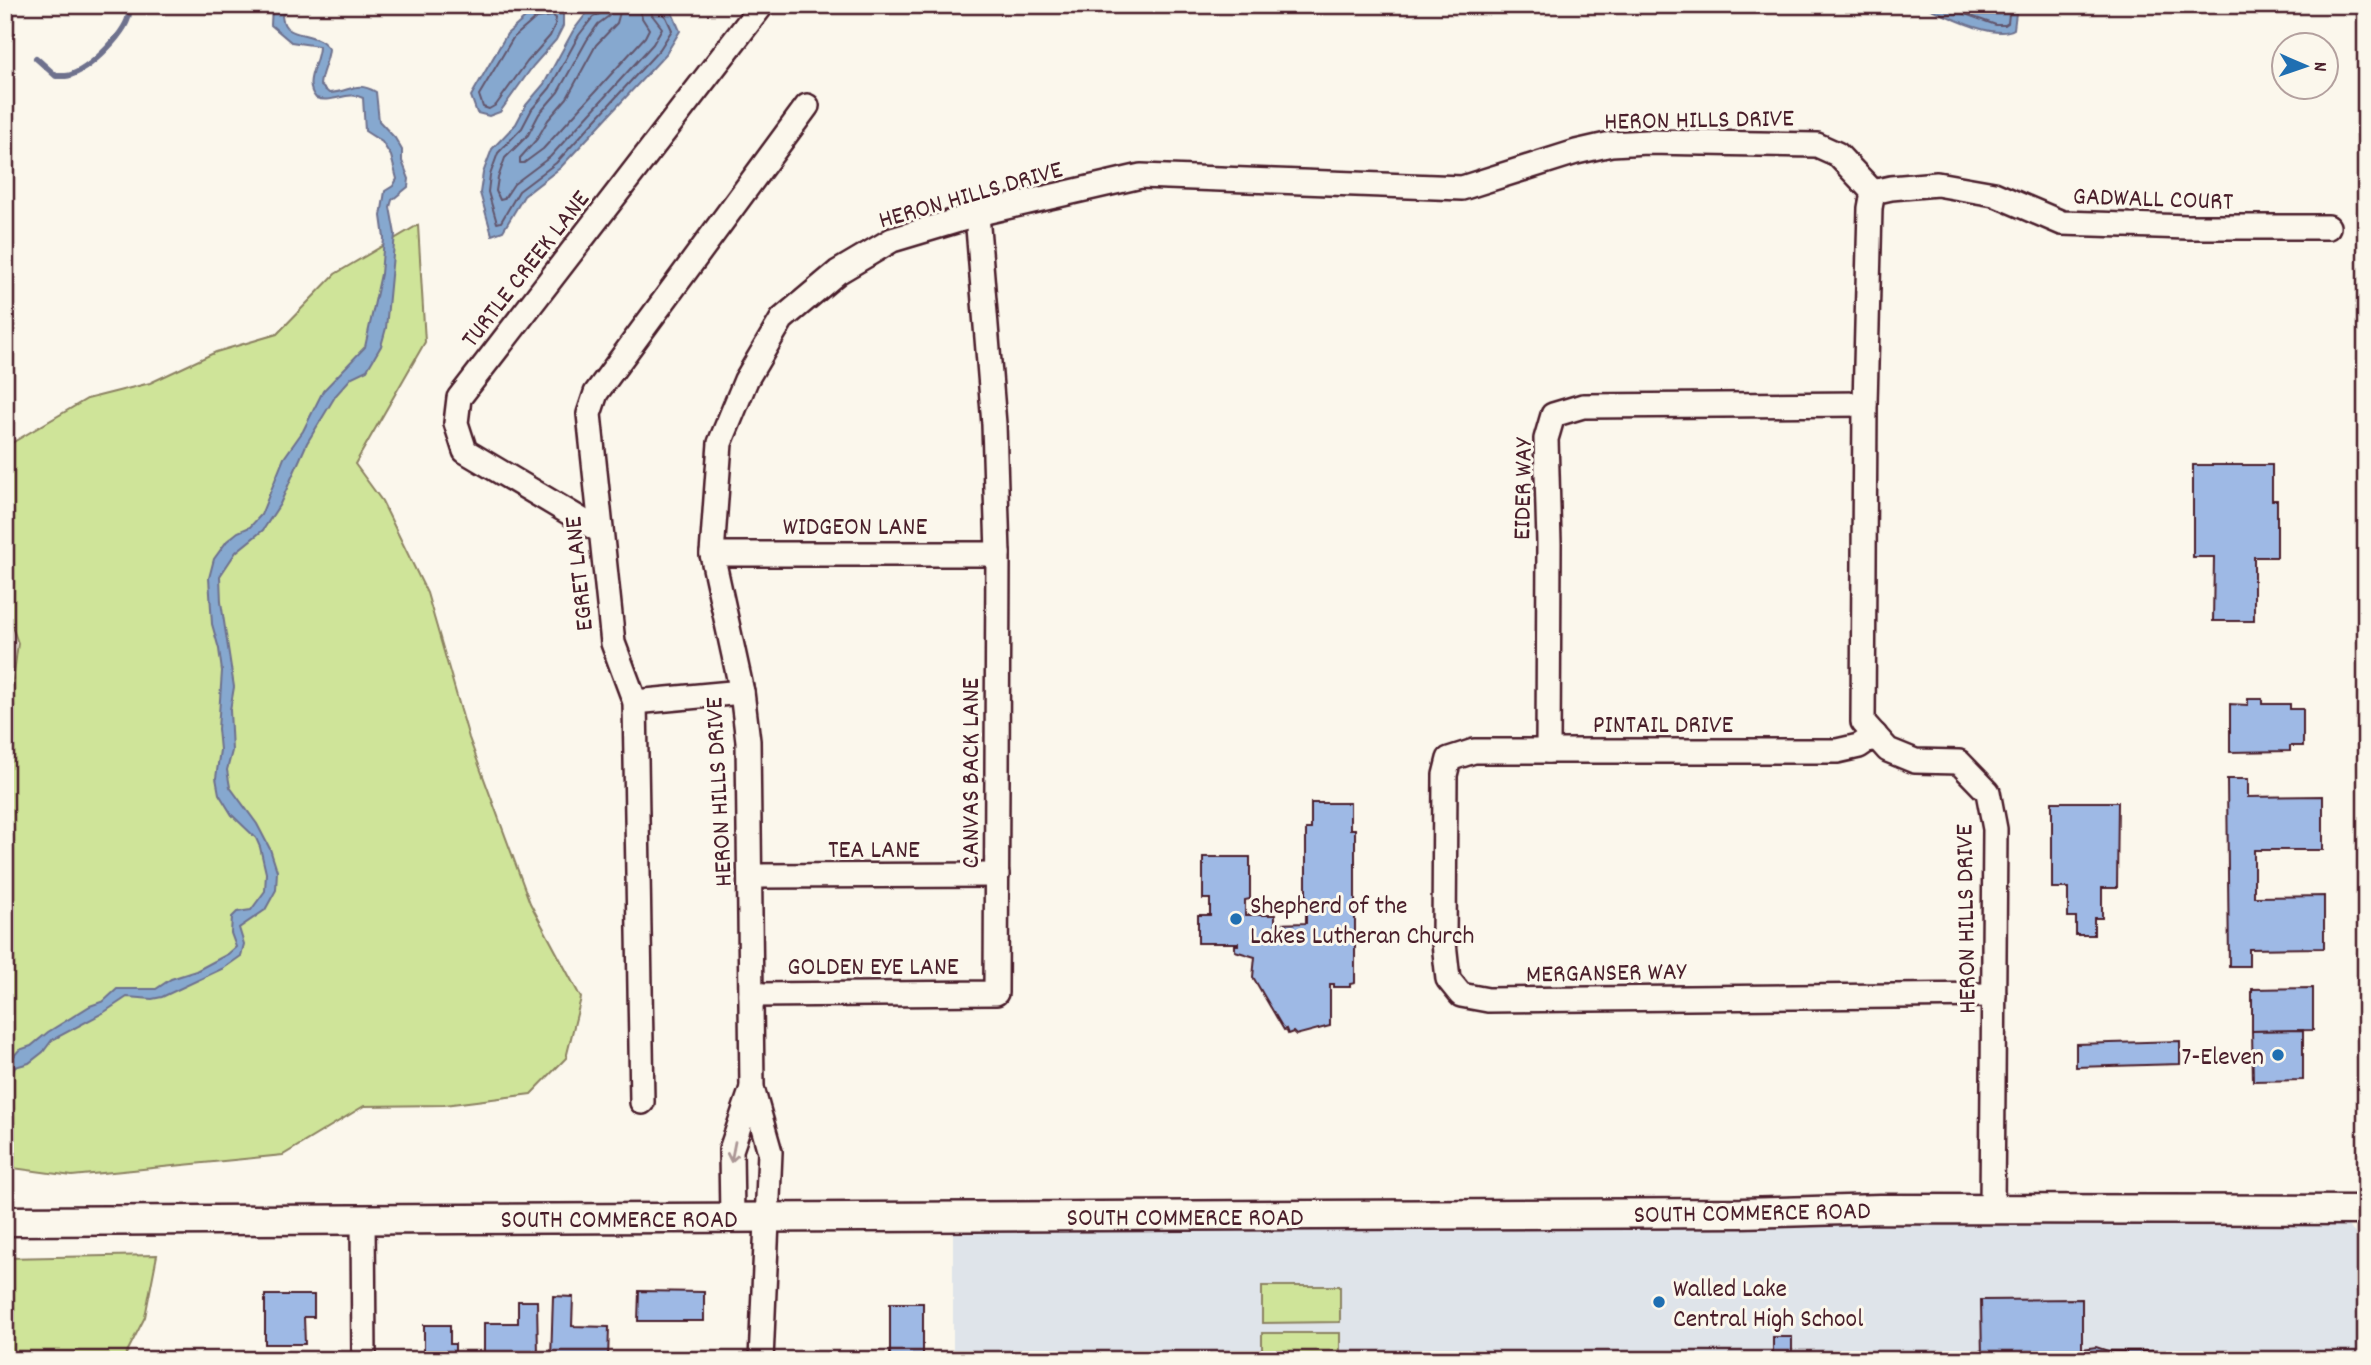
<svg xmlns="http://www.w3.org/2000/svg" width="2371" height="1365" viewBox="0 0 2371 1365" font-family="Dekko,sans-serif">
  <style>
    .built { fill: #dfe4ea }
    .green { fill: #cfe499; stroke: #8c8262; stroke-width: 2 }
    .water { fill: #86a8cf; stroke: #6e718d; stroke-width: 2 }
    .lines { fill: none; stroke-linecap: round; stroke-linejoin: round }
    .shore { stroke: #62566d; stroke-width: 2 }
    .stream { stroke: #6e718d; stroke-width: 6 }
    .building { fill: #9eb9e5; stroke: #4a1f2b; stroke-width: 2 }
    .minor-casing { stroke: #4a1f2b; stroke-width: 28 }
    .tertiary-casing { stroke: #4a1f2b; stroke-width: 33 }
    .minor { stroke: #fbf7ec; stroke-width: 23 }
    .tertiary { stroke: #fbf7ec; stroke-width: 28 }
    .oneway { stroke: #ab9695 }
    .poi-dot { fill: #1f6fb2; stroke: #fbf7ec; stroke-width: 2.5 }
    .labels { text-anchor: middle; stroke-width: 6; stroke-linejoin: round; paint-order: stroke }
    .street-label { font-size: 26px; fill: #4a1f2b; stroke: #fbf7ec }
    .poi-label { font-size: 26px; fill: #4a1f2b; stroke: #fbf7ec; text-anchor: start }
  </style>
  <rect width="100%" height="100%" fill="#fbf7ec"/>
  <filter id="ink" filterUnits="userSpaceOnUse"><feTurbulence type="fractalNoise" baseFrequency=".0143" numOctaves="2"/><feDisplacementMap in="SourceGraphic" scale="14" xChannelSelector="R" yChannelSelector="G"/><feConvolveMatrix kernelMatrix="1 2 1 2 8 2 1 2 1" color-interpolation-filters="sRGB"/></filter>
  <g filter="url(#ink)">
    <polygon class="built" points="953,1204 2325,1204 2366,1244 2366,1360 953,1360"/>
    <g class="green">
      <polygon points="418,225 425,342 355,464 382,501 427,593 469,738 530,903 581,998 566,1058 531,1094 444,1105 364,1106 283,1155 72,1176 5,1167 5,688 12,688 18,643 5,607 5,447 87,399 150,383 216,352 277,334 335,274"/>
      <polygon points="157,1255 145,1317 123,1360 5,1360 5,1258"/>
      <polygon points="1262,1286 1340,1286 1340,1322 1262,1323"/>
      <rect x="1262" y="1333" width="78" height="27"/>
    </g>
    <g class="water">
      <path d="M272 5H290L282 16C284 38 306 31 321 41 322 41 329 48 329 49 328 62 321 72 320 85L329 93C351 92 355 80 376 92L379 121 395 138 402 150V161L409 179 408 187 392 200 390 207 395 234 386 328 381 346 367 370 352 377 336 395 307 443 280 504 263 530 236 552 220 576 221 602 234 687 230 710 232 751 227 770 230 787 257 824 270 849 277 871 276 890 265 910 239 928 244 944 241 956 224 968 162 997 152 999 127 997 103 1013 52 1040 43 1052 29 1063 15 1067 10 1078 5 1111V1066L19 1050 31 1046 48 1032 90 1006 104 1001 117 989H156L171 979 196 971 228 954 236 947 231 933 232 917 237 912 251 910 265 891 266 873 260 847 256 838 232 815 219 794 216 778 220 750 218 729 222 671 219 649 212 624 209 578 214 559 227 541 238 532 250 527 261 515 284 458 303 431 323 391 365 347 381 274 384 238 381 216 385 191 393 186 397 179 391 156 382 142 365 131 363 98C348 90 332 104 316 98 302 82 319 64 319 46L291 42 271 25Z"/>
      <polygon points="605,5 657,5 671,10 680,31 666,54 560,168 524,196 503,231 492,235 480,193 483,173 492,149 516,124 526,105 544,84 573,31 589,10"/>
      <path d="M1922 5H2017L2014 29C1994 41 1943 14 1922 5Z"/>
      <polygon points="563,8 563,26 556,40 533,66 500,112 489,116 477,113 471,96 507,34 533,11"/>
    </g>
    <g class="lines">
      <g class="shore">
        <polyline points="603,5 601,13 593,17 579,35 550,88 532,109 522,128 498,153 490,175 488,192 497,223 501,222 519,191 556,163 660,49 672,30 666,17 660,11 659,5"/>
        <polyline points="611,5 609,16 598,24 587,40 558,92 539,114 528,135 505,158 498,178 496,191 500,200 504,199 514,184 550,157 653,44 662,28 652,15 650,5"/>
        <polyline points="622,5 617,23 596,45 567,98 548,120 537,139 520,158 520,163 524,163 543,149 645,37 649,29 642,18 639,5"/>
        <polyline points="1940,5 1996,25 2005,25 2008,23 2010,5"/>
        <polygon points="553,16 556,18 555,25 550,36 527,62 496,105 489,109 483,107 479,95 513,38 536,18"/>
      </g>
      <g class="stream">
        <polyline points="201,5 204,9 222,10 224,5"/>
        <path d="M36 58 56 76C62 76 68 77 73 74 91 67 129 31 129 12L140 5"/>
      </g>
    </g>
    <g class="building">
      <polygon points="2193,465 2272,465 2272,500 2277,500 2277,557 2254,557 2254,621 2213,621 2214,557 2193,557"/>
      <polygon points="2248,699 2262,699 2262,704 2290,704 2290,709 2303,709 2303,746 2290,746 2290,751 2230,752 2230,704 2248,705"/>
      <polygon points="2227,779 2248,779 2248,797 2323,796 2323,850 2254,850 2254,897 2324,896 2324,948 2249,949 2249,966 2229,966"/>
      <polygon points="2052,802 2118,802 2117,888 2102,888 2102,918 2094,918 2094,935 2076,935 2076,917 2068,917 2068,888 2052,888"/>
      <polygon points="1311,803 1350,803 1350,829 1355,829 1355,983 1350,984 1350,987 1334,987 1334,984 1330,984 1330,1026 1296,1035 1293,1032 1288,1034 1286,1029 1284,1030 1253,977 1255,957 1235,951 1235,945 1238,945 1238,943 1198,943 1198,915 1210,915 1210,899 1203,899 1203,857 1250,857 1250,899 1245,900 1245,915 1275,915 1275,924 1306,923 1306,829 1311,829"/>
      <polygon points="2313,988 2313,1030 2252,1031 2252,989"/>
      <polygon points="2303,1030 2303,1080 2253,1081 2252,1031"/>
      <polygon points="2180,1041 2180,1064 2076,1067 2076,1044"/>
      <polygon points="639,1291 704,1292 704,1321 638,1321"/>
      <polygon points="265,1295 314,1295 314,1317 304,1317 305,1344 265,1344"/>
      <polygon points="553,1296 573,1297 572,1326 609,1327 608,1360 551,1360"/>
      <polygon points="2082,1299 2082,1349 2096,1347 2108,1351 2163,1351 2164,1360 1982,1360 1981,1300"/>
      <polygon points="518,1301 537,1301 538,1354 484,1354 484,1323 518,1323"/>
      <rect x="890" y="1303" width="33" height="57"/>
      <polygon points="424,1325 450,1325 450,1344 455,1344 455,1360 424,1360"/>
      <rect x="1773" y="1337" width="19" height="23"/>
    </g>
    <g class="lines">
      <g class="minor-casing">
        <g id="minor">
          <polyline points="600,531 465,451 456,423 459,398 762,5"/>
          <polyline points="712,554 998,554"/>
          <polyline points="635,702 742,692"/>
          <polyline points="1875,735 1859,746 1837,751 1474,751 1449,759 1445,775 1444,943 1448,979 1461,995 1488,1000 1994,995"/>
          <polyline points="1548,751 1549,543 1546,439 1553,415 1583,406 1865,404"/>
          <polyline points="751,876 997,875"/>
          <polyline points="751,995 996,993 998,554 994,424 977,215"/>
          <polyline points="642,1102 635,702 613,643 589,414 596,393 807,106"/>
          <polyline points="1992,1209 1995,829 1988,792 1959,762 1915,761 1888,750 1863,722 1865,404 1870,208 1873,192 1891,188 1937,184 1994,194 2062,223 2188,227 2328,227"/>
          <polyline points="363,1218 364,1360"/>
          <polyline points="732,1218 731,1150 752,1088"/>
          <polyline points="761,1360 770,1152 752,1088 748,741 742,692 712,554 720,443 746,380 782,319 838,272 892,240 989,211 1141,176 1462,188 1576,152 1611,144 1647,142 1817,145 1837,154 1873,192"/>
        </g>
      </g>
      <g class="tertiary-casing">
        <polyline id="tertiary" points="5,1221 1741,1213 1880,1209 2366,1210"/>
      </g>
      <use href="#minor" class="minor"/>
      <use href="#tertiary" class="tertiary"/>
    </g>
    <defs><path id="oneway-shaft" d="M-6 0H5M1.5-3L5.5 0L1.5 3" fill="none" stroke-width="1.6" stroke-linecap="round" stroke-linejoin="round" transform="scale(1.75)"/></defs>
    <use class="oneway" href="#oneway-shaft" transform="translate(733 1152) rotate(101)"/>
  </g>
  <g class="poi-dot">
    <circle cx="1236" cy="919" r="7"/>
    <circle cx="2278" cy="1055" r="7"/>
    <circle cx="1659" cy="1302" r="7"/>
  </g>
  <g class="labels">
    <g class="street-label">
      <text transform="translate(1699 118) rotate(-1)" y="9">HERON HILLS DRIVE</text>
      <text transform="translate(970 193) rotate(-16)" y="9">HERON HILLS DRIVE</text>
      <text transform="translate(2153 197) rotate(2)" y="9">GADWALL COURT</text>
      <text transform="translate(524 268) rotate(-52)" y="9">TURTLE CREEK LANE</text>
      <text transform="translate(1521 489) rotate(-89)" y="9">EIDER WAY</text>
      <text x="855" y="534">WIDGEON LANE</text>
      <text transform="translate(577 574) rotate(-96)" y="9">EGRET LANE</text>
      <text x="1663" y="732">PINTAIL DRIVE</text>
      <text transform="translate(969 773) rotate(-90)" y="9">CANVAS BACK LANE</text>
      <text transform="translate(717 792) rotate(-93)" y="9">HERON HILLS DRIVE</text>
      <text x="874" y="857">TEA LANE</text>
      <text transform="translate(1964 919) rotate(-91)" y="9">HERON HILLS DRIVE</text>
      <text x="873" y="974">GOLDEN EYE LANE</text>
      <text transform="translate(1606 971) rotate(-1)" y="9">MERGANSER WAY</text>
      <text transform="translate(1752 1211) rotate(-1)" y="9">SOUTH COMMERCE ROAD</text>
      <text x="1185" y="1225">SOUTH COMMERCE ROAD</text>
      <text x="619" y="1227">SOUTH COMMERCE ROAD</text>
    </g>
    <g class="poi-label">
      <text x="1250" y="913">Shepherd of the<tspan x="1250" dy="30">Lakes Lutheran Church</tspan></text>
      <text x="2264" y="1064" text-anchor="end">7-Eleven</text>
      <text x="1673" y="1296">Walled Lake<tspan x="1673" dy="30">Central High School</tspan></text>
    </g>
  </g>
  <rect width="2371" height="1365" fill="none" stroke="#fbf7ec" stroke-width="28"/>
  <rect x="14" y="14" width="2343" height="1337" fill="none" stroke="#4a1f2b" stroke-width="2.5" filter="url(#ink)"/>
  <g transform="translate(2305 66) rotate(92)"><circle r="33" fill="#fbf7ec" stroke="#b4a19f" stroke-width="2"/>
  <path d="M0-5L12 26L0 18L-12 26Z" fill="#1f6fb2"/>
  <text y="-10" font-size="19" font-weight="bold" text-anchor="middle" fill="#4a1f2b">N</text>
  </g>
</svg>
